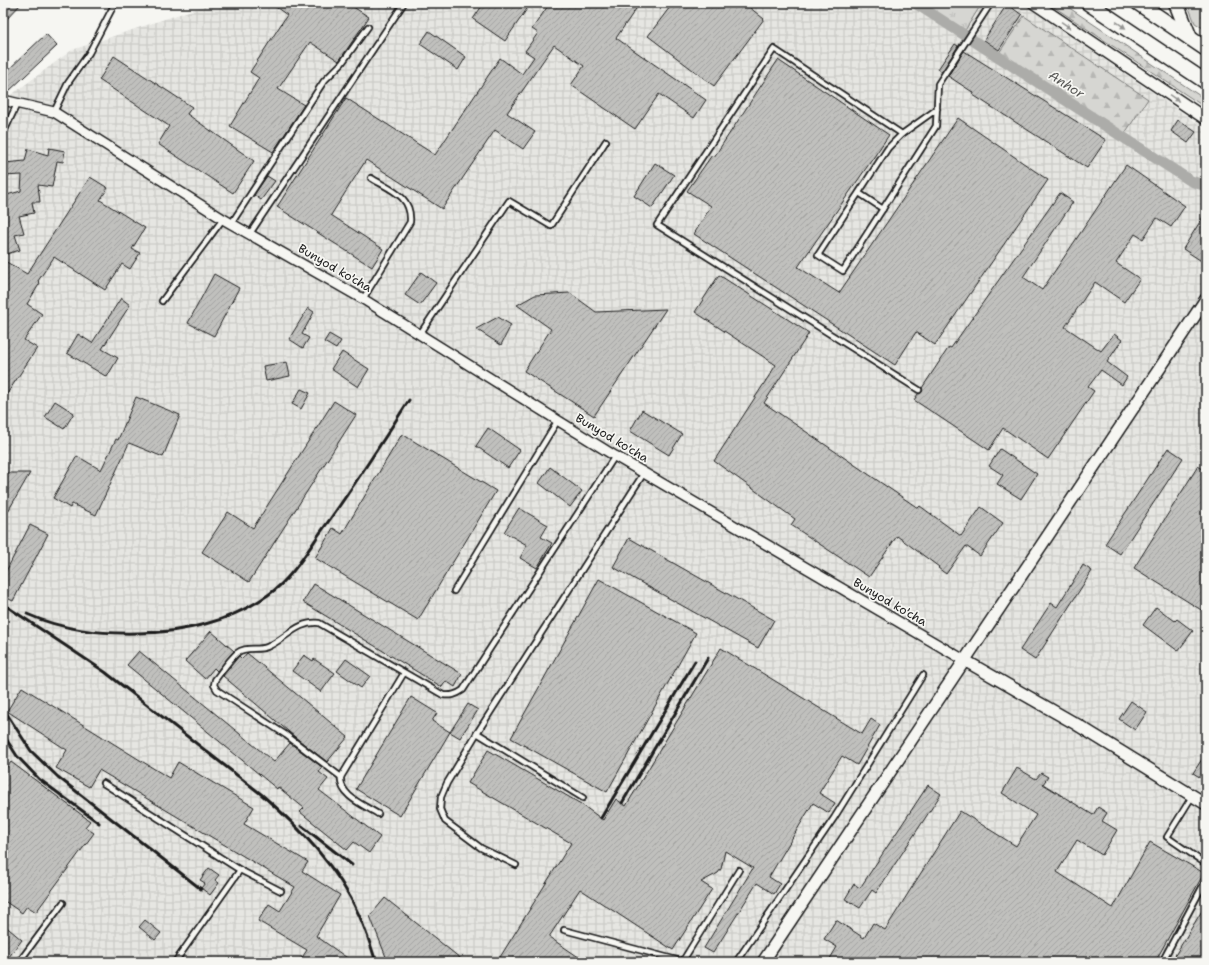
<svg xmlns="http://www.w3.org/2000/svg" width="1209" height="965" viewBox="0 0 1209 965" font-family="'Shantell Sans',sans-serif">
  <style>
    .industrial { fill: url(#industrial-grid) }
    .grass { fill: url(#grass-tufts); stroke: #797977 }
    .forest { fill: url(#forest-firs); stroke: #797977 }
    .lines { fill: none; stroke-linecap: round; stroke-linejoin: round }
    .canal { stroke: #acaca9; stroke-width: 11 }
    .building { fill: url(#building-hatch); stroke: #1c1c1c }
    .service-casing { stroke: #1c1c1c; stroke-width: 8 }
    .minor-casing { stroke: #1c1c1c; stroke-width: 12 }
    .tertiary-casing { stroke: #1c1c1c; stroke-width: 14 }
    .primary-casing { stroke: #1c1c1c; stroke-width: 17 }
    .service { stroke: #f6f6f2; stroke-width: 4.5 }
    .minor { stroke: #f6f6f2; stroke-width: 9 }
    .tertiary { stroke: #f6f6f2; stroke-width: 11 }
    .primary { stroke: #f6f6f2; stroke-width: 14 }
    .rail { stroke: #1c1c1c; stroke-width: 3 }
    .oneway { fill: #949492 }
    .labels { text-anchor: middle; stroke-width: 3.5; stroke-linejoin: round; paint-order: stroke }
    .street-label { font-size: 12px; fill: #1c1c1c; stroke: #f6f6f2 }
    .water-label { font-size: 13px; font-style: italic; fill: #565654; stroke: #f6f6f2 }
  </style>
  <defs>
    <pattern id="industrial-grid" width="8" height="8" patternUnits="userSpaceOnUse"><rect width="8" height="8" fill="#e6e6e2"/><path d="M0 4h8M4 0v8" fill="none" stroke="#c5c5c1"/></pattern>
    <pattern id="grass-tufts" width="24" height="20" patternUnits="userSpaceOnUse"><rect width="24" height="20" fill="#d6d6d2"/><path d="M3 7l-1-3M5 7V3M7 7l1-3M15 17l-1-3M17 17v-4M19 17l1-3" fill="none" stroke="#b7b7b4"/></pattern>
    <pattern id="forest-firs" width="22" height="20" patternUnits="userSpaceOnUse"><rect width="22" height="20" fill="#d6d6d2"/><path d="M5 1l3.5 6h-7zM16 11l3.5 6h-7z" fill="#b7b7b4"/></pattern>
    <pattern id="building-hatch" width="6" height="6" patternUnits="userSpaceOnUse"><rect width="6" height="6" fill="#c0c0bd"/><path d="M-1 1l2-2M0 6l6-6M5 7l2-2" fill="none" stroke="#a4a4a2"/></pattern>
  </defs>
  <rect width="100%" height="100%" fill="#f6f6f2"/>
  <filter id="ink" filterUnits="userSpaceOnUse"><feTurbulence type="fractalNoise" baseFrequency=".025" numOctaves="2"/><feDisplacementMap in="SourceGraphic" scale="8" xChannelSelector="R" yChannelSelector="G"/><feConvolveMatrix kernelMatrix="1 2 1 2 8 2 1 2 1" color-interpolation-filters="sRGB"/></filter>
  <g filter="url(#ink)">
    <polygon class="industrial" points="213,3 1021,3 1206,129 1206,962 3,962 3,101 72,50"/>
    <polygon class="grass" points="920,3 982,3 964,32"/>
    <g class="forest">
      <polygon points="1048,3 1062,3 1206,100 1206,108"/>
      <polygon points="1187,3 1206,4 1206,30 1195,23"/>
      <polygon points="1024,16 1148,99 1123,136 999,53"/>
    </g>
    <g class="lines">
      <polyline class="canal" points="915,3 1191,181 1206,186"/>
    </g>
    <g class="building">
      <polygon points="6,3 22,3 3,23 3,6"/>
      <polygon points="270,3 347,3 369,17 339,61 310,42 278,89 304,105 273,152 230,126 259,78 250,72 287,15"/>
      <polygon points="484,3 531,3 505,41 473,19"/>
      <polygon points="550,3 640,3 616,38 706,100 694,118 659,94 635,129 571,85 584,66 554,45 507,113 535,132 523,149 495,130 442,209 366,160 331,215 383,249 372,267 277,207 346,98 435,155 500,58 522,74 534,57 525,51 538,33 532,29"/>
      <polygon points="673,3 744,3 764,19 714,86 648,36"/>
      <polygon points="1007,4 1022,15 999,50 984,40"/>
      <polygon points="429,31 466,57 458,70 420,44"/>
      <polygon points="46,34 57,46 8,92 3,87 3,67 7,71"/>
      <polygon points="955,44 958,46 942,72 938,69"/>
      <polygon points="964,51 1106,140 1087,168 973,95 974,93 948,76"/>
      <polygon points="114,56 192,107 187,114 254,161 233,193 158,144 169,126 99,80"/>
      <polygon points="778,60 889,135 798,267 839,293 958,118 1048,180 935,345 916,332 895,365 694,234 711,206 687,191 712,155 714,157"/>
      <polygon points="1178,120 1196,132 1188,143 1171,131"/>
      <polygon points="49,148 65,151 63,162 57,161 52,187 38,185 40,202 32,202 34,213 19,216 24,233 15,235 20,250 3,255 3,196 21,191 22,175 3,176 5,163 25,161 28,149 48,155"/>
      <polygon points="655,163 674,175 652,208 634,196"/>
      <polygon points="1126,165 1185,206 1171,227 1157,218 1143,239 1135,234 1116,263 1140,279 1124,302 1095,282 1065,327 1101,351 1114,334 1122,340 1107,362 1127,377 1122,385 1101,370 1088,387 1094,391 1048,459 1003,428 989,450 914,400 918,394 922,392 922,388 949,347 951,348 1060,193 1073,202 1023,277 1042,290"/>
      <polygon points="267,176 275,181 261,200 254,195"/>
      <polygon points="90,177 108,188 100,200 145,228 132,249 140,253 130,269 122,264 105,290 54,257 38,281 40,283 27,304 42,314 24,340 37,348 3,400 3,260 27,274"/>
      <polygon points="1206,212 1206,264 1183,249"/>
      <polygon points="421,272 436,283 420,305 405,295"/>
      <polygon points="214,274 239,288 214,336 188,323"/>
      <polygon points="719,275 809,333 764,403 918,508 920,506 961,536 981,507 1003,523 980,556 966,546 946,574 938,568 939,567 897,536 869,577 791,525 795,519 714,461 776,365 695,312"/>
      <polygon points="570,293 596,312 666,309 594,416 524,371 551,329 517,305 535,295"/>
      <polygon points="121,298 130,305 102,349 118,358 107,377 67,353 78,334 92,343"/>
      <polygon points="308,308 314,312 302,334 309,338 303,348 289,339"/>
      <polygon points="498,317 511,325 501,345 476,329"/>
      <polygon points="329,334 341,341 336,349 324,342"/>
      <polygon points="342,352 369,369 358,387 331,369"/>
      <polygon points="287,362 290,376 266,381 263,366"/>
      <polygon points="301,389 310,393 301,409 292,404"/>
      <polygon points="136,397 180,415 163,457 129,443 96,515 72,504 70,508 53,498 77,456 101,470 116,439 118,440"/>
      <polygon points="55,401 74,413 64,429 45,417"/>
      <polygon points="334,401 356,415 249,582 202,552 228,512 253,528"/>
      <polygon points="642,410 682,434 669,455 630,431"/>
      <polygon points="488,428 520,450 508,468 476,446"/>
      <polygon points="402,434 496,491 418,620 315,558 333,528 342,534"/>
      <polygon points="1168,448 1183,458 1120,554 1105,544"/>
      <polygon points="1000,449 1037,474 1021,499 997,484 1003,475 989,466"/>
      <polygon points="1198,466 1206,471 1206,613 1134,568"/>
      <polygon points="550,467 582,491 570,507 539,483"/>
      <polygon points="6,473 30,473 3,520 3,477"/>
      <polygon points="519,508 548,525 541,537 552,543 537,568 520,558 527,545 504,532"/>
      <polygon points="30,525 48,534 13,601 3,596 3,577"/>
      <polygon points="629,538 774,620 758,648 613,567"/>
      <polygon points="1083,565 1092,571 1035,660 1020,650 1051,603 1057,607"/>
      <polygon points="599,579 696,633 607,792 511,738"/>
      <polygon points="314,584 462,674 455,687 446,681 442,687 303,602"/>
      <polygon points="1156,607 1175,621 1177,619 1193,631 1178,651 1143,625"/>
      <polygon points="211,631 234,651 217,671 214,668 205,679 185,661"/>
      <polygon points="721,648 862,734 871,719 880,725 857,765 842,756 819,793 835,803 829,813 813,803 769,877 780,884 774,894 757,883 713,953 704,948 753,868 725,851 721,869 718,873 701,882 712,889 673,950 580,889 549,937 586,962 497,962 571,843 468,783 488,750 581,804 603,820 616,799 626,806"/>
      <polygon points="139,651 274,762 290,743 322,767 319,772 328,779 319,790 380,837 369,853 354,842 347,850 300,812 304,808 278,787 277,789 127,665"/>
      <polygon points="247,653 348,737 327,762 295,737 223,676 239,656 242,659"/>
      <polygon points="304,655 313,661 314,659 335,673 321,692 292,671"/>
      <polygon points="346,659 370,676 361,688 337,671"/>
      <polygon points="22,687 169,778 178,762 254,807 244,824 308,862 302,871 340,895 316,936 353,962 299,962 307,950 258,921 269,904 280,911 295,887 99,770 89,787 56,768 67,750 7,711"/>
      <polygon points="411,697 437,713 432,721 450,732 400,816 356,789"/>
      <polygon points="1131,701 1147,712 1135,730 1119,719"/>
      <polygon points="468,704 478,710 460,738 450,732"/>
      <polygon points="1206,753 1206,781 1193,773"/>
      <polygon points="11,762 90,821 85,827 94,833 36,912 27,906 22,913 3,900 3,772"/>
      <polygon points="1017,768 1036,779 1041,773 1048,777 1043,784 1093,815 1098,807 1107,813 1102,821 1117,830 1102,855 1077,840 1057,872 1113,908 1150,842 1204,873 1155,962 828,962 837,947 824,939 836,920 864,938 873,923 885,930 960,811 1016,846 1036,815 1002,793"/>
      <polygon points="928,785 941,794 876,893 872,890 860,908 845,899 854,884 860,888"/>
      <polygon points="209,868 219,875 215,880 219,883 210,895 201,888 205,883 200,880"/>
      <polygon points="385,898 465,962 388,962 370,916"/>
      <polygon points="1206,904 1206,962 1171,962"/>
      <polygon points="145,920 161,933 155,940 139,927"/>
      <polygon points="3,924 22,940 5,962 3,962"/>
    </g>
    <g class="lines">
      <g class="service-casing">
        <g id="service">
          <polyline points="937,109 902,134 888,148 818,255 843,271 936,126 938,84 991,3"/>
          <polyline points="54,112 68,83 89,53 115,3"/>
          <polyline points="3,134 17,104"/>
          <polyline points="902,134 774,49 657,225 919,390"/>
          <polyline points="859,193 883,209"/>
          <polyline points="231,224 324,81 342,63 368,27"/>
          <polyline points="249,235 404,3"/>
          <path d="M363 299 410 222C412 196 391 190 371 178"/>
          <polyline points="162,301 223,219"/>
          <polyline points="420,334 509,201 551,226 606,141"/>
          <polyline points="454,591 558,420"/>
          <polyline points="477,733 583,798"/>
          <path d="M341 777 286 735 217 690 214 685 215 680C222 671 229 660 237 653 245 646 257 651 267 647 286 639 297 621 319 623L443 695C451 696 456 695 463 690L615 456"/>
          <polyline points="103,783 240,870 175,962"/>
          <polyline points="1193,795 1167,837 1206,864"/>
          <path d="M378 814C364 805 339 796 341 777L404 673"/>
          <polyline points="516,865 481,848 445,821 440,809 441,797 447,783 477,733 644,473"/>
          <polyline points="240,870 281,891"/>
          <polyline points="564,930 681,961"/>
          <polyline points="19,962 63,903"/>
          <polyline points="682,962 739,870"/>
          <polyline points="736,962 834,818 923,675"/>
          <polyline points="1162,962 1206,880"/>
        </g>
      </g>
      <g class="minor-casing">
        <polyline id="minor" points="3,100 54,112 223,219 363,299 615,456 964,660"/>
      </g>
      <g class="tertiary-casing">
        <g id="tertiary">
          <polyline points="1034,3 1206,119"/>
          <polyline points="964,660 1076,724 1206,804"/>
          <polyline points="763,962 1206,299"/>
        </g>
      </g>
      <g class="primary-casing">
        <g id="primary">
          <polyline points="1088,3 1206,82"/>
          <polyline points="1138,3 1206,49"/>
          <polyline points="1176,3 1190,38"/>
        </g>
      </g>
      <use href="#service" class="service"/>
      <use href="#minor" class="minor"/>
      <use href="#tertiary" class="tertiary"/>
      <use href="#primary" class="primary"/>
      <g class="rail">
        <path d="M3 604 105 672 261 794C300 828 338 867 359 915 366 931 371 946 376 962"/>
        <path d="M27 614C63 630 99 634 139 633 183 633 231 621 268 595 290 580 305 555 320 533 352 490 380 445 409 400"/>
        <polyline points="3,708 31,751 58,777 201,889"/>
        <polyline points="3,734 17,756 39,779 99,823"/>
        <polyline points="622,803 708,658"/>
        <polyline points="601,818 695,661"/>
        <polyline points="302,826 352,865"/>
      </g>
    </g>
    <defs><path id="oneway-solid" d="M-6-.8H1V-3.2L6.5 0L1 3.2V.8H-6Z"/></defs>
    <g class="oneway">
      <use href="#oneway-solid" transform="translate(1066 25) rotate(34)"/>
      <use href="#oneway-solid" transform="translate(1121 25) rotate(34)"/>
      <use href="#oneway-solid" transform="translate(1174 98) rotate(34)"/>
    </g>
  </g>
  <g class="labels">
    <g class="street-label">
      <text transform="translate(335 268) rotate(30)" y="4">Bunyod ko'cha</text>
      <text transform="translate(612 438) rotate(31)" y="4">Bunyod ko'cha</text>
      <text transform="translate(890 602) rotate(30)" y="4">Bunyod ko'cha</text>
    </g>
    <g class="water-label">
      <text transform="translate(1067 84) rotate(33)" y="5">Anhor</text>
    </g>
  </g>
  <rect width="1209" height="965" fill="none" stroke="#f6f6f2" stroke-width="16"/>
  <rect x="8" y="8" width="1193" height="949" fill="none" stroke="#1c1c1c" stroke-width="1.5" filter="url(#ink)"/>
</svg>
